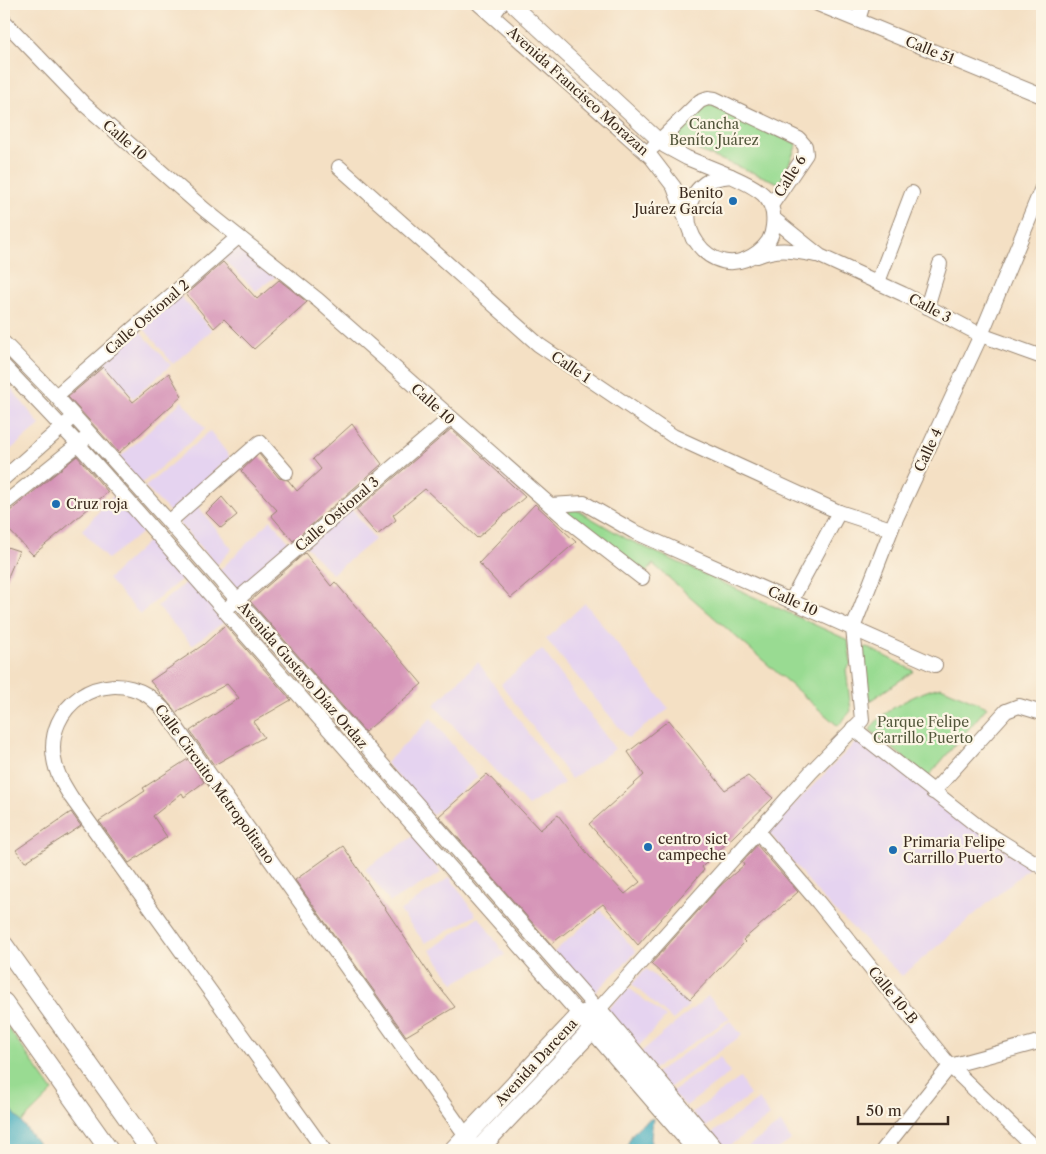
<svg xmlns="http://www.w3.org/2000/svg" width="1046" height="1154" viewBox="0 0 1046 1154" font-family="'Libre Caslon Text',serif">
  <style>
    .built { fill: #e5d3f0 }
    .green { fill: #99db92; stroke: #6a8258 }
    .water { fill: #3eaabd; stroke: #3c6a6e }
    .building { fill: #d694b8 }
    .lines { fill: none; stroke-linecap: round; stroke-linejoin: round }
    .minor-casing { stroke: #988571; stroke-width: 16 }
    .major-casing { stroke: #988571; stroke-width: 20 }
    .minor { stroke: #fff; stroke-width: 14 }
    .major { stroke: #fff; stroke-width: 18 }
    .poi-dot { fill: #1f6fb2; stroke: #fcf5e5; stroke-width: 2 }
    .labels { text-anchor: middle; stroke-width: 4.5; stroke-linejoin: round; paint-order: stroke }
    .street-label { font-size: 14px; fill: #3b2a1e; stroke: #fcf5e5 }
    .park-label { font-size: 14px; fill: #52563b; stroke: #fcf5e5 }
    .poi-label { font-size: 14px; fill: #3b2a1e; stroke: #fcf5e5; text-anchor: start }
  </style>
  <rect width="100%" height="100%" fill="#fcf5e5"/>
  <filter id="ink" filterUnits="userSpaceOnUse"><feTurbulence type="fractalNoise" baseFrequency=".02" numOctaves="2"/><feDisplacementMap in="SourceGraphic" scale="10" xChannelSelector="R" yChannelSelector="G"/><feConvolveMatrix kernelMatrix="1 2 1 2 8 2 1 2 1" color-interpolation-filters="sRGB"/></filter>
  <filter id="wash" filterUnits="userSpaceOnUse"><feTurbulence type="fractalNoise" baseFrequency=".0096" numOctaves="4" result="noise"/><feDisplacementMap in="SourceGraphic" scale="20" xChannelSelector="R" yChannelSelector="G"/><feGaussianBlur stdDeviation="1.12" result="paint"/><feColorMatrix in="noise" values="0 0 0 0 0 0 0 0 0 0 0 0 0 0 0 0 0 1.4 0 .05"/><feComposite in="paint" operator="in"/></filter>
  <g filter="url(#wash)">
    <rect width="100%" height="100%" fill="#f4e0c4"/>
    <g class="built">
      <polygon points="238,240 279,274 256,291 221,257"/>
      <polygon points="178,294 212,330 173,364 142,326"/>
      <polygon points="137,328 171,365 133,398 102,360"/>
      <polygon points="4,379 40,425 4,455"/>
      <polygon points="182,401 205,429 141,484 119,458"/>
      <polygon points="210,431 230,457 170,512 145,487"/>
      <polygon points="113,496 143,532 107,559 82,530"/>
      <polygon points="197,505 232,549 217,565 179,523"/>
      <polygon points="351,507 375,539 332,574 306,546"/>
      <polygon points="271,520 293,547 239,591 219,571"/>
      <polygon points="152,538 184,577 140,614 108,579"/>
      <polygon points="189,580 227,620 192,645 157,606"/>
      <polygon points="585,603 669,709 628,738 546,639"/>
      <polygon points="542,649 615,749 571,779 501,684"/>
      <polygon points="478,662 564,783 528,806 434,705"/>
      <polygon points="431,718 478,777 432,815 386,763"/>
      <polygon points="859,739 1029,868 902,976 821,897 768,831"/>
      <polygon points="415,835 441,873 390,902 365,869"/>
      <polygon points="450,877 476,915 425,943 400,911"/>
      <polygon points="601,910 636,952 591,996 553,953"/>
      <polygon points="479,917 505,955 454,983 430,950"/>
      <polygon points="646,969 689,1005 673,1020 632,984"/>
      <polygon points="629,988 666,1017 636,1049 605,1012"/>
      <polygon points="708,996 730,1018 654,1069 641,1052"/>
      <polygon points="730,1021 742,1035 669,1088 656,1073"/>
      <polygon points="720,1057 730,1073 686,1106 671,1092"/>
      <polygon points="740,1078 750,1095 706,1127 692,1113"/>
      <polygon points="759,1099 770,1116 725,1149 711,1134"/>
      <polygon points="781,1123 791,1140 777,1150 743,1150"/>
    </g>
    <g class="green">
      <polygon points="705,102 797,144 781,184 672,140"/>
      <polygon points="572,507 627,539 848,640 851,664 846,669 851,711 838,726 653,564 644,575 559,510"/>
      <polygon points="867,647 914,671 865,704 861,650"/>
      <path d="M941 687 987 707 928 777 870 730C879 712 920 691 941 687Z"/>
      <polygon points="4,1022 53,1091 21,1123 4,1100"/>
    </g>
    <g class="water">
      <polygon points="4,1100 43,1150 4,1150"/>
      <path d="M653 1118 650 1150H626C630 1134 637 1125 653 1118Z"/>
    </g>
    <g id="blocks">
      <g class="building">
        <polygon points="223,262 257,299 279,280 307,302 254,349 224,319 214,328 186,294"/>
        <polygon points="103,367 133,402 169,373 182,396 119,453 68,397"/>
        <polygon points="352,424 382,464 293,541 271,515 277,510 241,471 259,454 279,478 288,480 297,491 321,469 313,459"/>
        <polygon points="451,429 525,497 477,538 425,489 393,515 396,520 377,535 356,510"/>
        <polygon points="77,456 108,492 33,555 4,525 4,516"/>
        <polygon points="222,497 237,515 221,528 206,513"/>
        <polygon points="535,504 576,542 511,598 479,563"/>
        <polygon points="4,546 19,551 4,586"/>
        <polygon points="305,553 331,586 335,582 422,684 365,732 250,601"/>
        <polygon points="225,625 291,700 253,722 264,737 214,765 190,731 239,698 227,684 176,712 150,681 203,645"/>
        <polygon points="669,720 725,790 748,776 773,798 702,867 704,870 638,945 603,904 551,944 439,816 487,774 540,830 558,815 590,857 625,894 640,882 589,824 644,775 628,752"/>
        <polygon points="188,759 204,782 184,797 182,793 153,816 167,837 129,863 99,821 145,791 143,788"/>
        <polygon points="71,812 81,826 25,862 16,850"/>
        <polygon points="757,845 798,892 743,940 745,942 690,999 651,964 721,885 744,865 742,862"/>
        <polygon points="343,846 432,978 455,1007 406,1036 295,880"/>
      </g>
    </g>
  </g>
  <g filter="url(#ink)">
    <use href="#blocks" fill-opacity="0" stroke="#988571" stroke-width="1"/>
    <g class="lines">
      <g class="minor-casing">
        <g id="minor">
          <polyline points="479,4 651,157 674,187 693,239"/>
          <polyline points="512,4 665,146 687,158 731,176"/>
          <polyline points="818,4 1042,96"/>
          <polyline points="493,15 501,4"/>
          <polyline points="858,20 863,4"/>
          <polyline points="4,21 85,105 205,210 318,300 566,519 642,578"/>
          <polyline points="653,147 700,101 708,98 715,99 799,139 805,146 806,154 772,204"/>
          <polyline points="339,167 539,345 673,436 839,512 891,529"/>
          <path d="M731 176C755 187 777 196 773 226 772 238 767 245 758 252 710 289 662 215 705 183 712 178 723 177 731 176Z"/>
          <polyline points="774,219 820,256 903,294 981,335 1042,357"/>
          <path d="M757 256C780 247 793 251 816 255"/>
          <polyline points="878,282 912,193"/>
          <polyline points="927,307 940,264"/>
          <polyline points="4,343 56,396 169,522 598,1010 811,772 862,720 853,628 893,525 981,335 1042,188"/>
          <polyline points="4,366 78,444 580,1015"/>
          <polyline points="56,396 238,237"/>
          <polyline points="4,478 68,422"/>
          <polyline points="4,504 85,439"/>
          <polyline points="550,505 584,503 633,531 935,665"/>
          <polyline points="169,522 260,442 286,472"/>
          <polyline points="791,601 839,512"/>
          <polyline points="231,605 449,419"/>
          <polyline points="853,728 984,831 1042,867"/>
          <polyline points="933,792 1006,711 1019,706 1042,713"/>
          <polyline points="757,831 818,902 950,1066 1037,1150"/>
          <path d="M324 1150 71 797C63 784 56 773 54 759 45 706 101 668 147 695 153 699 159 705 164 710L472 1144"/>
          <polyline points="883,1150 950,1066 1042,1041"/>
        </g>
      </g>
      <g class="major-casing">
        <g id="major">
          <polyline points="4,945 150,1150"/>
          <polyline points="4,1002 109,1150"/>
          <polyline points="598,1010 715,1150"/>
          <polyline points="586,1021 697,1150"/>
          <polyline points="453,1150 580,1015 598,1010"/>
          <polyline points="478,1150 593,1029 598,1010"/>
        </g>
      </g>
      <use href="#minor" class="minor"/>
      <use href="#major" class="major"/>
    </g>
  </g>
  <g class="poi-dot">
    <circle cx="733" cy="201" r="5"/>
    <circle cx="56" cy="504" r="5"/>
    <circle cx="648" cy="847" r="5"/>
    <circle cx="893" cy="850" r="5"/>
  </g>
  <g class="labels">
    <g class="street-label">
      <text transform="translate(930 50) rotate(22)" y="5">Calle 51</text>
      <text transform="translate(578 91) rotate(42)" y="5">Avenida Francisco Morazan</text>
      <text transform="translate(125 140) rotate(41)" y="5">Calle 10</text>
      <text transform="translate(790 176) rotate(-58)" y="5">Calle 6</text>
      <text transform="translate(930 308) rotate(28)" y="5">Calle 3</text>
      <text transform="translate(147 317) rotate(-41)" y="5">Calle Ostional 2</text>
      <text transform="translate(571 367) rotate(34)" y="5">Calle 1</text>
      <text transform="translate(433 404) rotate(42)" y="5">Calle 10</text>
      <text transform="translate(928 450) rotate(-65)" y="5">Calle 4</text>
      <text transform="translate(337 514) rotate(-41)" y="5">Calle Ostional 3</text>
      <text transform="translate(793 601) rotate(24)" y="5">Calle 10</text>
      <text transform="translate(303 675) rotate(49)" y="5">Avenida Gustavo Díaz Ordaz</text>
      <text transform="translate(215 784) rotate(54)" y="5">Calle Circuito Metropolitano</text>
      <text transform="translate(893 995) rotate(51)" y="5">Calle 10-B</text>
      <text transform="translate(536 1062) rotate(-47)" y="5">Avenida Darcena</text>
    </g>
    <g class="park-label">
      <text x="714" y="129">Cancha<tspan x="714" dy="16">Beníto Juárez</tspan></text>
      <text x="923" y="727">Parque Felipe<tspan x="923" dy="16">Carrillo Puerto</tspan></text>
    </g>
    <g class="poi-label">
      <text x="723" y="198" text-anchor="end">Benito<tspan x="723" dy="16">Juárez García</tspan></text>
      <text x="66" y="509">Cruz roja</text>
      <text x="658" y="844">centro sict<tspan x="658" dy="16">campeche</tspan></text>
      <text x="903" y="847">Primaria Felipe<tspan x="903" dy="16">Carrillo Puerto</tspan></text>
    </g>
  </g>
  <rect width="1046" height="1154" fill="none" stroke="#fcf5e5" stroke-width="20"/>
  <path d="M858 1116v8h90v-8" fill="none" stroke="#3b2a1e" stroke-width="2.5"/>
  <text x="866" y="1116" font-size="15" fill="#3b2a1e" stroke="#fcf5e5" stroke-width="4" paint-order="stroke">50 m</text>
</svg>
